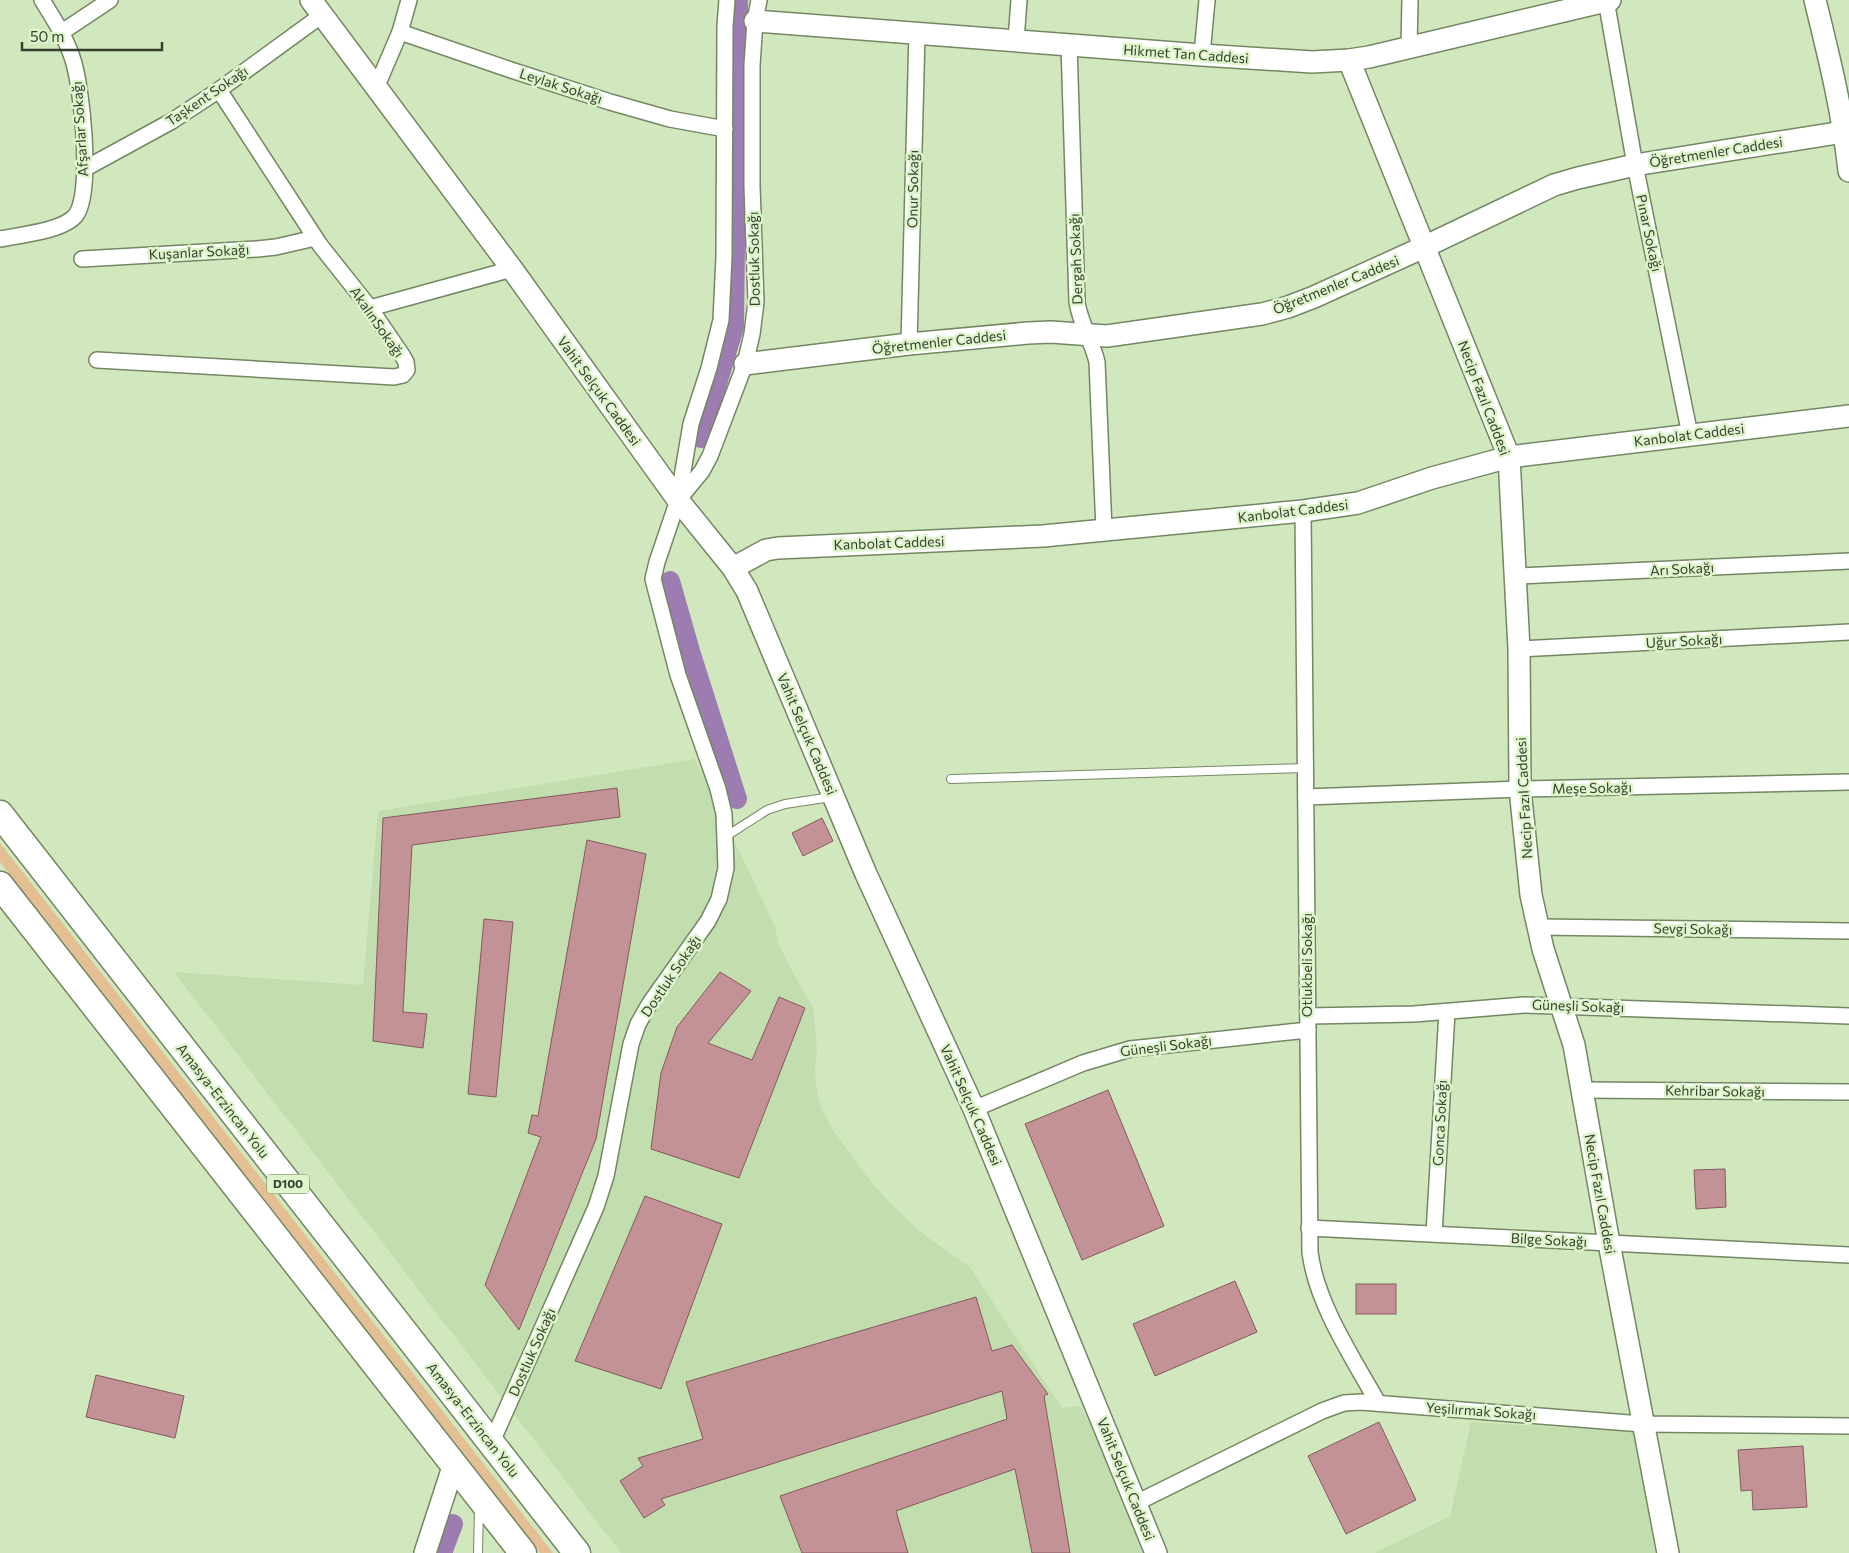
<svg xmlns="http://www.w3.org/2000/svg" width="1849" height="1553" viewBox="0 0 1849 1553" font-family="Commissioner,sans-serif">
  <style>
    .built { fill: #c3deae }
    .green { fill: #e3bf93 }
    .lines { fill: none; stroke-linecap: round; stroke-linejoin: round }
    .canal { stroke: #9d7cb2; stroke-width: 20 }
    .building { fill: #c39297; stroke: #85585d }
    .lane-casing { stroke: #728762; stroke-width: 10 }
    .street-casing { stroke: #728762; stroke-width: 18 }
    .secondary-casing { stroke: #728762; stroke-width: 24 }
    .highway-casing { stroke: #728762; stroke-width: 29 }
    .lane { stroke: #fff; stroke-width: 8 }
    .street { stroke: #fff; stroke-width: 15 }
    .secondary { stroke: #fff; stroke-width: 21 }
    .highway { stroke: #fff; stroke-width: 26 }
    .labels { text-anchor: middle; stroke-width: 5; stroke-linejoin: round; paint-order: stroke }
    .shield { fill: #def5cc; stroke: #68765e; stroke-width: 1 }
    .shield-label { font-size: 12px; font-weight: bold; fill: #363f2f }
    .street-label { font-size: 14px; fill: #363f2f; stroke: #def5cc }
  </style>
  <rect width="100%" height="100%" fill="#d1e8bf"/>
  <g class="built">
    <polygon points="695,759 774,924 779,944 790,967 813,1008 817,1049 815,1071 817,1092 822,1110 832,1129 865,1174 887,1200 919,1231 970,1267 1062,1408 1080,1406 1162,1553 621,1553 174,972 363,985 378,811"/>
    <polygon points="1471,1422 1636,1432 1655,1553 1375,1553 1450,1516"/>
  </g>
  <polygon class="green" points="0,843 553,1553 540,1553 455,1442 397,1371 0,862"/>
  <g class="lines">
    <g class="canal">
      <polyline points="701,438 734,327 738,0"/>
      <polyline points="670,581 690,651 737,799"/>
      <polyline points="442,1553 453,1524"/>
    </g>
  </g>
  <g class="building">
    <polygon points="617,788 620,817 412,845 403,1012 427,1014 423,1048 373,1041 383,818"/>
    <polygon points="822,818 833,841 803,856 792,833"/>
    <polygon points="587,840 646,854 596,1139 519,1330 485,1285 541,1137 528,1133 532,1115 538,1116"/>
    <polygon points="484,919 513,922 496,1097 468,1094"/>
    <polygon points="720,972 751,991 708,1043 752,1060 779,997 805,1008 739,1178 651,1149 661,1073 677,1027"/>
    <polygon points="1108,1090 1164,1226 1082,1260 1025,1124"/>
    <polygon points="1725,1169 1726,1207 1696,1209 1694,1170"/>
    <polygon points="645,1196 722,1224 661,1389 575,1361"/>
    <polygon points="1235,1281 1257,1332 1155,1376 1133,1324"/>
    <rect x="1356" y="1284" width="40" height="30"/>
    <polygon points="976,1297 992,1351 1012,1345 1048,1394 1044,1396 1070,1553 1032,1553 1015,1469 896,1511 908,1553 802,1553 780,1496 1007,1419 1002,1391 661,1499 665,1505 644,1518 620,1481 643,1466 638,1458 703,1439 686,1382"/>
    <polygon points="96,1375 184,1396 175,1438 86,1417"/>
    <polygon points="1379,1422 1416,1500 1346,1534 1308,1456"/>
    <polygon points="1803,1446 1807,1507 1753,1510 1752,1490 1741,1491 1738,1450"/>
  </g>
  <g class="lines">
    <g class="lane-casing">
      <g id="lane">
        <polyline points="951,779 1306,768"/>
        <polyline points="725,837 767,810 785,804 831,797"/>
        <polyline points="478,1553 479,1508"/>
      </g>
    </g>
    <g class="street-casing">
      <g id="street">
        <polyline points="1606,0 1635,165 1690,435"/>
        <polyline points="62,32 110,0"/>
        <polyline points="400,32 511,70 610,102 670,119 725,129"/>
        <polyline points="1016,41 1019,0"/>
        <path d="M1069 45 1077 302C1080 323 1092 341 1097 362L1104 530"/>
        <polyline points="1409,47 1410,0"/>
        <polyline points="1202,55 1207,0"/>
        <polyline points="376,88 400,32 409,0"/>
        <polyline points="86,168 172,121 219,90 322,15"/>
        <path d="M0 239C19 235 64 231 76 215 93 192 82 84 72 57 65 36 53 18 42 0"/>
        <polyline points="82,259 257,249 276,247 315,238"/>
        <polyline points="370,308 512,269"/>
        <polyline points="909,344 917,33"/>
        <polyline points="97,360 394,377 403,375 407,370 406,362 402,355 370,308 320,245 219,90"/>
        <polyline points="679,499 702,471 710,456 745,364 752,334 756,302 752,186 752,65 755,21 759,0"/>
        <path d="M1303 511 1310 1252C1316 1303 1353 1358 1378 1403"/>
        <polyline points="1516,576 1849,561"/>
        <polyline points="1519,649 1849,632"/>
        <polyline points="1306,797 1520,789 1849,782"/>
        <polyline points="1537,927 1849,931"/>
        <polyline points="1308,1016 1414,1014 1524,1005 1849,1016"/>
        <polyline points="1581,1090 1849,1092"/>
        <polyline points="974,1109 1083,1063 1130,1049 1308,1030"/>
        <polyline points="1309,1228 1849,1255"/>
        <polyline points="1434,1234 1447,1012"/>
        <polyline points="491,1444 596,1207 606,1176 631,1044 638,1024 650,1003 708,921 719,899 726,868 724,814 718,789 678,675 653,579 657,562 678,500 691,424 709,368 721,320 724,257 725,26 727,0"/>
        <polyline points="1136,1503 1322,1411 1344,1403 1361,1402 1642,1424 1849,1426"/>
      </g>
    </g>
    <g class="secondary-casing">
      <g id="secondary">
        <polyline points="311,0 512,269 678,500 733,568 747,591 866,874 974,1109 1156,1553"/>
        <path d="M1815 0C1829 57 1843 113 1849 171"/>
        <polyline points="755,21 1202,55 1312,62 1349,60 1369,57 1610,0"/>
        <polyline points="1349,60 1509,457 1519,649 1520,789 1531,895 1543,949 1574,1045 1609,1243 1668,1553"/>
        <polyline points="745,364 909,344 1028,333 1051,332 1107,336 1262,314 1288,307 1314,297 1424,247 1554,185 1578,178 1635,165 1849,131"/>
        <polyline points="733,568 766,550 778,548 1043,536 1303,511 1358,503 1432,478 1509,457 1849,416"/>
        <polyline points="425,1553 454,1464"/>
      </g>
    </g>
    <g class="highway-casing">
      <g id="highway">
        <polyline points="0,814 577,1553"/>
        <polyline points="0,885 523,1553"/>
      </g>
    </g>
    <use href="#lane" class="lane"/>
    <use href="#street" class="street"/>
    <use href="#secondary" class="secondary"/>
    <use href="#highway" class="highway"/>
  </g>
  <g class="labels">
    <rect class="shield" x="267" y="1174.5" width="42" height="19" rx="4"/>
    <g class="shield-label">
      <text x="288" y="1188">D100</text>
    </g>
    <g class="street-label">
      <text transform="translate(1186 54) rotate(4)" y="5">Hikmet Tan Caddesi</text>
      <text transform="translate(561 86) rotate(18)" y="5">Leylak Sokağı</text>
      <text transform="translate(207 96) rotate(-34)" y="5">Taşkent Sokağı</text>
      <text transform="translate(80 129) rotate(-94)" y="5">Afşarlar Sokağı</text>
      <text transform="translate(1716 152) rotate(-9)" y="5">Öğretmenler Caddesi</text>
      <text transform="translate(913 189) rotate(-89)" y="5">Onur Sokağı</text>
      <text transform="translate(1649 233) rotate(78)" y="5">Pınar Sokağı</text>
      <text transform="translate(199 252) rotate(-3)" y="5">Kuşanlar Sokağı</text>
      <text transform="translate(754 259) rotate(-91)" y="5">Dostluk Sokağı</text>
      <text transform="translate(1076 259) rotate(-92)" y="5">Dergah Sokağı</text>
      <text transform="translate(1336 285) rotate(-22)" y="5">Öğretmenler Caddesi</text>
      <text transform="translate(377 322) rotate(55)" y="5">AkalınSokağı</text>
      <text transform="translate(939 342) rotate(-6)" y="5">Öğretmenler Caddesi</text>
      <text transform="translate(599 391) rotate(54)" y="5">Vahit Selçuk Caddesi</text>
      <text transform="translate(1484 398) rotate(69)" y="5">Necip Fazıl Caddesi</text>
      <text transform="translate(1689 435) rotate(-7)" y="5">Kanbolat Caddesi</text>
      <text transform="translate(1293 511) rotate(-7)" y="5">Kanbolat Caddesi</text>
      <text transform="translate(889 543) rotate(-2)" y="5">Kanbolat Caddesi</text>
      <text transform="translate(1682 569) rotate(-3)" y="5">Arı Sokağı</text>
      <text transform="translate(1684 641) rotate(-3)" y="5">Uğur Sokağı</text>
      <text transform="translate(807 734) rotate(67)" y="5">Vahit Selçuk Caddesi</text>
      <text transform="translate(1592 788) rotate(-1)" y="5">Meşe Sokağı</text>
      <text transform="translate(1524 798) rotate(-93)" y="5">Necip Fazıl Caddesi</text>
      <text transform="translate(1693 929) rotate(1)" y="5">Sevgi Sokağı</text>
      <text transform="translate(1307 965) rotate(-90)" y="5">Otlukbeli Sokağı</text>
      <text transform="translate(671 976) rotate(-56)" y="5">Dostluk Sokağı</text>
      <text transform="translate(1578 1006) rotate(2)" y="5">Güneşli Sokağı</text>
      <text transform="translate(1166 1046) rotate(-7)" y="5">Güneşli Sokağı</text>
      <text transform="translate(1715 1091) rotate(1)" y="5">Kehribar Sokağı</text>
      <text transform="translate(223 1101) rotate(52)" y="5">Amasya-Erzincan Yolu</text>
      <text transform="translate(971 1105) rotate(66)" y="5">Vahit Selçuk Caddesi</text>
      <text transform="translate(1440 1123) rotate(-87)" y="5">Gonca Sokağı</text>
      <text transform="translate(1600 1194) rotate(80)" y="5">Necip Fazıl Caddesi</text>
      <text transform="translate(1549 1240) rotate(3)" y="5">Bilge Sokağı</text>
      <text transform="translate(532 1352) rotate(-66)" y="5">Dostluk Sokağı</text>
      <text transform="translate(1481 1411) rotate(4)" y="5">Yeşilırmak Sokağı</text>
      <text transform="translate(473 1420) rotate(52)" y="5">Amasya-Erzincan Yolu</text>
      <text transform="translate(1126 1479) rotate(68)" y="5">Vahit Selçuk Caddesi</text>
    </g>
  </g>
  <path d="M22 42v8h140v-8" fill="none" stroke="#363f2f" stroke-width="2.5"/>
  <text x="30" y="42" font-size="15" fill="#363f2f" stroke="#def5cc" stroke-width="4" paint-order="stroke">50 m</text>
</svg>
